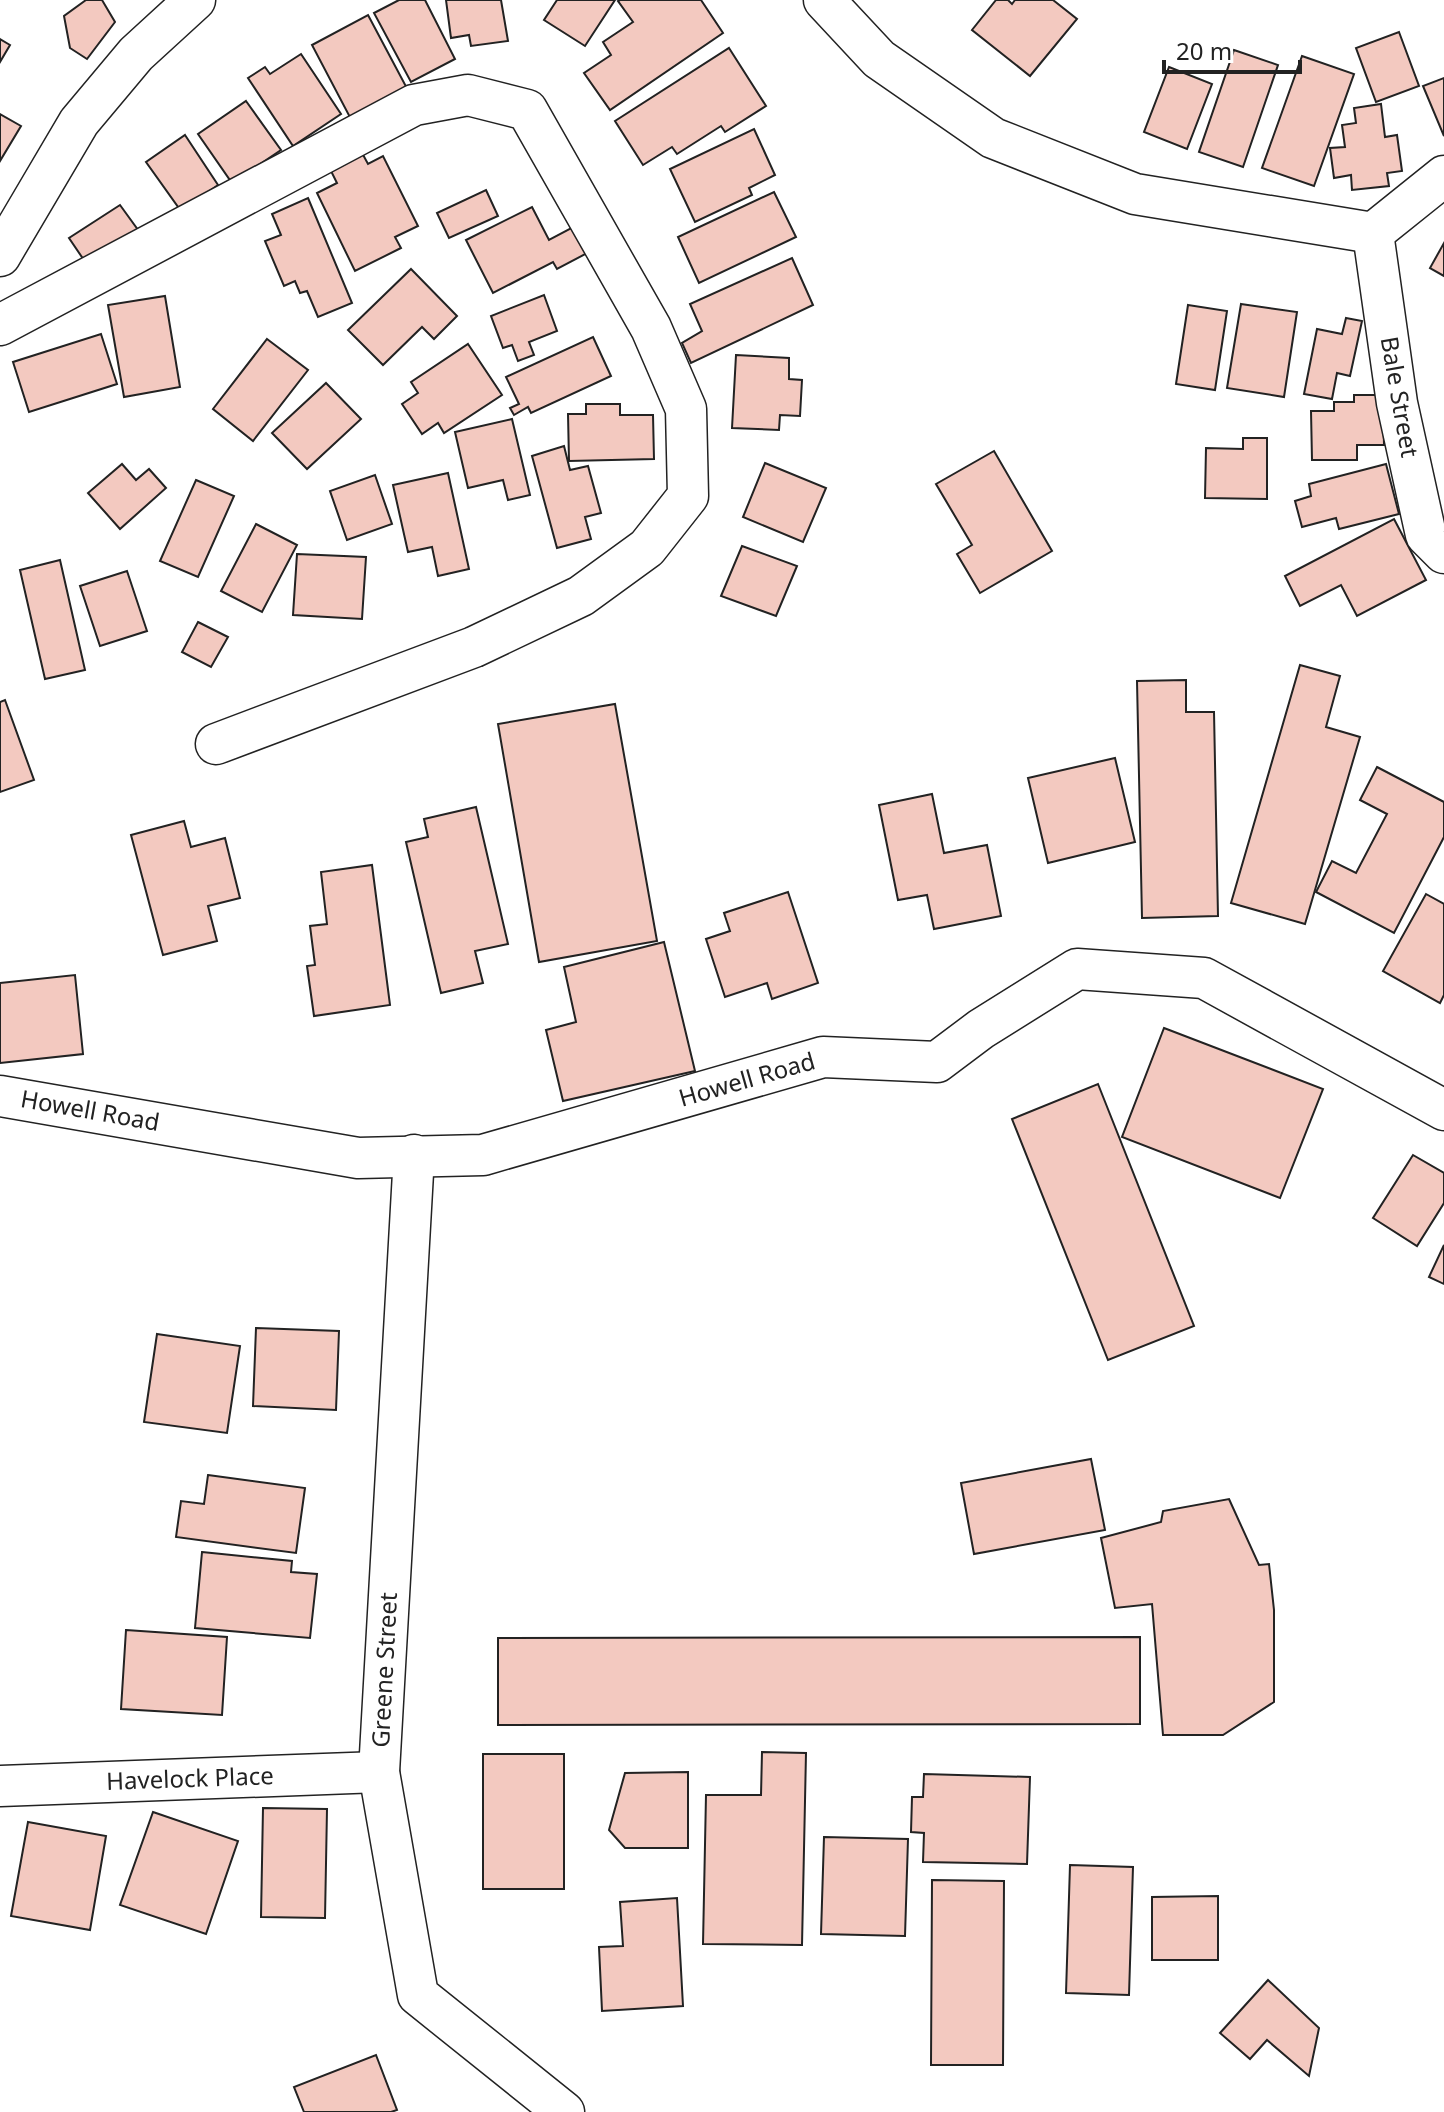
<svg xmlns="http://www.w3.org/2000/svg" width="1444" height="2112" viewBox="0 0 1444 2112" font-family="'Noto Sans',sans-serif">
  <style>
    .building { fill: #f3c9c0; stroke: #222; stroke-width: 2 }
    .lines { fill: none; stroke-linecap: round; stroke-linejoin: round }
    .minor-casing { stroke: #222; stroke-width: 43 }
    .minor { stroke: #fff; stroke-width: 40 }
    .labels { text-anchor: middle; stroke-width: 6; stroke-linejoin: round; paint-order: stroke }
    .street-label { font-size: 24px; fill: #222; stroke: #fff }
  </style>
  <rect width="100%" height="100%" fill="#fff"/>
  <g class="building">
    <polygon points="86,0 102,0 115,22 87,59 70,48 64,16"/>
    <polygon points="399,0 425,0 455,59 411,82 374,13"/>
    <polygon points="446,0 501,0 508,41 471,46 469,35 451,38"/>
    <polygon points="557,0 615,0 585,46 544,20"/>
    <polygon points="620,0 701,0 723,33 610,110 584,73 611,55 603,42 633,22 618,1"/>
    <polygon points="996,0 1008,0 1012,4 1015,0 1053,0 1077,19 1030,76 972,30"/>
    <polygon points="368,15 410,94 353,123 312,45"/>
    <polygon points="1399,32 1419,86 1376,102 1356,48"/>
    <polygon points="0,39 10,45 0,62"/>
    <polygon points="729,48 766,106 725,132 721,126 677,154 672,147 643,165 615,121"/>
    <polygon points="1234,50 1278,65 1243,167 1199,152"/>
    <polygon points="301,54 341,114 293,146 248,78 265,67 270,74"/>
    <polygon points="1302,56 1354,74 1314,186 1262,168"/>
    <polygon points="1169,67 1212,84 1187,149 1144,132"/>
    <polygon points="1444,78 1444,136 1423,86"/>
    <polygon points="246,101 281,150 232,183 198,134"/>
    <polygon points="1381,104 1385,137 1397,135 1402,171 1387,173 1389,186 1352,190 1351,175 1334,178 1330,148 1345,147 1342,125 1356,123 1354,108"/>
    <polygon points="0,114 21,126 0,161"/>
    <polygon points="754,129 775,175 749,188 752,195 695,222 670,169"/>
    <polygon points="185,135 218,185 181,211 146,162"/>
    <polygon points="361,151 368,164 383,156 418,226 395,237 401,248 355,271 317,193 337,183 329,167"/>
    <polygon points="486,190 498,216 449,238 437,213"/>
    <polygon points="774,192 796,237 699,283 678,237"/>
    <polygon points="308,198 352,303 318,317 307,291 300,293 295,281 284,286 265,241 281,235 272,214"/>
    <polygon points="120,205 141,234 90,269 69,238"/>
    <polygon points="532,207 549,240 577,225 591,251 557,269 553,262 493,293 466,240"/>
    <polygon points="1444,243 1444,276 1430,268"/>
    <polygon points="792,258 813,305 691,363 682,343 702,331 690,304"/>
    <polygon points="411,269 457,316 434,339 422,327 383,365 348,330"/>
    <polygon points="544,295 557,331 529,342 534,355 518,361 512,345 503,348 491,316"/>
    <polygon points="165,296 180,387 124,397 108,305"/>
    <polygon points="1241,304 1297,312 1284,397 1227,388"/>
    <polygon points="1188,305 1227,311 1215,390 1176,384"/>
    <polygon points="1346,318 1362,321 1350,376 1337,373 1332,399 1304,394 1317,329 1342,334"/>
    <polygon points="101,334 117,384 29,412 13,362"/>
    <polygon points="593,337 611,376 531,413 528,407 514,415 510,408 519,404 506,377"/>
    <polygon points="267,339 308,370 253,441 213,409"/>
    <polygon points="468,344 502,395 444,433 438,423 422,434 402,404 418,393 411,382"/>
    <polygon points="736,355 789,358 789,379 802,380 800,416 780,415 779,430 732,428"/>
    <polygon points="326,383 361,419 307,469 272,433"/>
    <polygon points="1354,395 1383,395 1384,445 1357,445 1357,460 1312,460 1311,411 1334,411 1334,402 1354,402"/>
    <polygon points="586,404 620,404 620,415 653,415 654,459 569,461 568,414 586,414"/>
    <polygon points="512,419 530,495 508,500 503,480 468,488 455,432"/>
    <polygon points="1243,438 1267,438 1267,499 1205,498 1206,448 1243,449"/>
    <polygon points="564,446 570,470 588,466 601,513 585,517 591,539 557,548 532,456"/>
    <polygon points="994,451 1052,551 980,593 957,554 972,545 936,484"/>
    <polygon points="765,463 826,488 803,542 743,517"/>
    <polygon points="122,464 136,480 149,469 166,488 120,529 88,493"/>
    <polygon points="1386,464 1399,514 1339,529 1336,518 1302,527 1295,501 1311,496 1309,484"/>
    <polygon points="448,473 469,569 438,576 432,547 408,552 393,485"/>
    <polygon points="375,475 392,524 347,540 330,491"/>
    <polygon points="196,480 234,496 198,577 160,561"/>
    <polygon points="1394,519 1426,580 1357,616 1341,585 1300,606 1285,576"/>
    <polygon points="256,524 297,545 262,612 221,591"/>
    <polygon points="742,546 797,566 776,616 721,596"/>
    <polygon points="297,554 366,557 362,619 293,615"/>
    <polygon points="60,560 85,670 45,679 20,570"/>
    <polygon points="127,571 147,631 100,646 80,586"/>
    <polygon points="198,622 228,637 211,667 182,652"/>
    <polygon points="1300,665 1340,676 1326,727 1360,737 1305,924 1231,903"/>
    <polygon points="1186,680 1186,712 1214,712 1218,916 1142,918 1137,681"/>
    <polygon points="5,700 34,780 0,792 0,702"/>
    <polygon points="615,704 657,941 539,962 498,724"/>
    <polygon points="1115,758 1135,842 1048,863 1028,778"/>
    <polygon points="1377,767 1444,802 1444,837 1394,933 1316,892 1332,861 1356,873 1387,814 1360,800"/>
    <polygon points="932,794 944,853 987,845 1001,916 934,929 927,895 898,900 879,805"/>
    <polygon points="476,807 508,944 475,951 483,983 441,993 406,842 428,837 424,819"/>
    <polygon points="184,821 191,847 225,838 240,898 208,906 217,941 163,955 131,835"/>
    <polygon points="372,865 390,1005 314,1016 307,966 315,965 310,926 327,924 321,872"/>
    <polygon points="788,892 818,983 772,999 767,983 725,997 706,939 730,931 724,913"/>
    <polygon points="1426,894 1444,904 1444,995 1440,1003 1383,971"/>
    <polygon points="664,942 695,1071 563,1101 546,1030 576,1022 564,967"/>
    <polygon points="75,975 83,1054 0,1063 0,983"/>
    <polygon points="1164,1028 1323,1089 1280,1198 1122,1137"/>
    <polygon points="1098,1084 1194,1326 1108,1360 1012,1119"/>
    <polygon points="1413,1155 1444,1173 1444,1203 1417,1246 1373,1218"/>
    <polygon points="1444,1245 1444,1284 1429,1277"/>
    <polygon points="256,1328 339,1331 336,1410 253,1406"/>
    <polygon points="157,1334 240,1346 227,1433 144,1422"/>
    <polygon points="1091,1459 1105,1530 974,1554 961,1483"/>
    <polygon points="208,1475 305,1488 296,1553 176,1537 181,1501 204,1504"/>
    <polygon points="1229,1499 1259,1565 1269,1564 1274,1610 1274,1702 1223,1735 1163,1735 1152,1604 1115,1608 1101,1538 1161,1522 1163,1511"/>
    <polygon points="202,1552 292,1561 291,1572 317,1574 310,1638 195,1628"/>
    <polygon points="126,1630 227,1637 222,1715 121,1709"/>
    <polygon points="1140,1637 1140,1724 498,1725 498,1638"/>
    <polygon points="762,1752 806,1753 802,1945 703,1944 706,1795 761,1795"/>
    <rect x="483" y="1754" width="81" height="135"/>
    <polygon points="688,1772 688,1848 625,1848 609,1830 625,1773"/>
    <polygon points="924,1774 1030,1777 1027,1864 923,1862 924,1833 911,1832 912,1797 923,1797"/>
    <polygon points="263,1808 327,1809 325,1918 261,1917"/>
    <polygon points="153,1812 238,1841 206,1934 120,1905"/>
    <polygon points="28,1822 106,1836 90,1930 11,1916"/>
    <polygon points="824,1837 908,1839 905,1936 821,1934"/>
    <polygon points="1070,1865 1133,1867 1129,1995 1066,1993"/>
    <polygon points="932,1880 1004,1881 1003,2065 931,2065"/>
    <polygon points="1218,1896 1218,1960 1152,1960 1152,1897"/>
    <polygon points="677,1898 683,2006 602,2011 599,1947 623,1946 620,1902"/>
    <polygon points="1268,1980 1319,2028 1309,2076 1267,2040 1250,2059 1220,2033"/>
    <polygon points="376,2055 397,2110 391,2112 304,2112 294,2087"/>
  </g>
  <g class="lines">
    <g class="minor-casing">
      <g id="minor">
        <polyline points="824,0 879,59 993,138 1135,194 1373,233 1444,176"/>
        <polyline points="1373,233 1397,403 1426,535 1444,553"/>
        <polyline points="0,256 79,122 136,54 195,0"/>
        <polyline points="0,325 414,105 468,95 527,110 651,328 686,409 688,496 647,548 581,596 474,647 216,744"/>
        <polyline points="0,1096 358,1158 483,1155 823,1057 937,1062 981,1029 1077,969 1204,978 1444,1110"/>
        <polyline points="414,1155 379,1772 418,1995 564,2112"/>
        <polyline points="0,1786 379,1772"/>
      </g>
    </g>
    <use href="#minor" class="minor"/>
  </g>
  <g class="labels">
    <g class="street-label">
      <text transform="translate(1399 397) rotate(80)" y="8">Bale Street</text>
      <text transform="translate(747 1080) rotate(-16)" y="8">Howell Road</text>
      <text transform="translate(90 1111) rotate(10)" y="8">Howell Road</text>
      <text transform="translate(385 1670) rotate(-87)" y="8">Greene Street</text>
      <text transform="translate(190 1779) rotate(-2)" y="8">Havelock Place</text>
    </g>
  </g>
  <path d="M1164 60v12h136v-12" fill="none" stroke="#222222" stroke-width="4"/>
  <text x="1176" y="60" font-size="24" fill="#222222" stroke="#ffffff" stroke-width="6" paint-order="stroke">20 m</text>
</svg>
